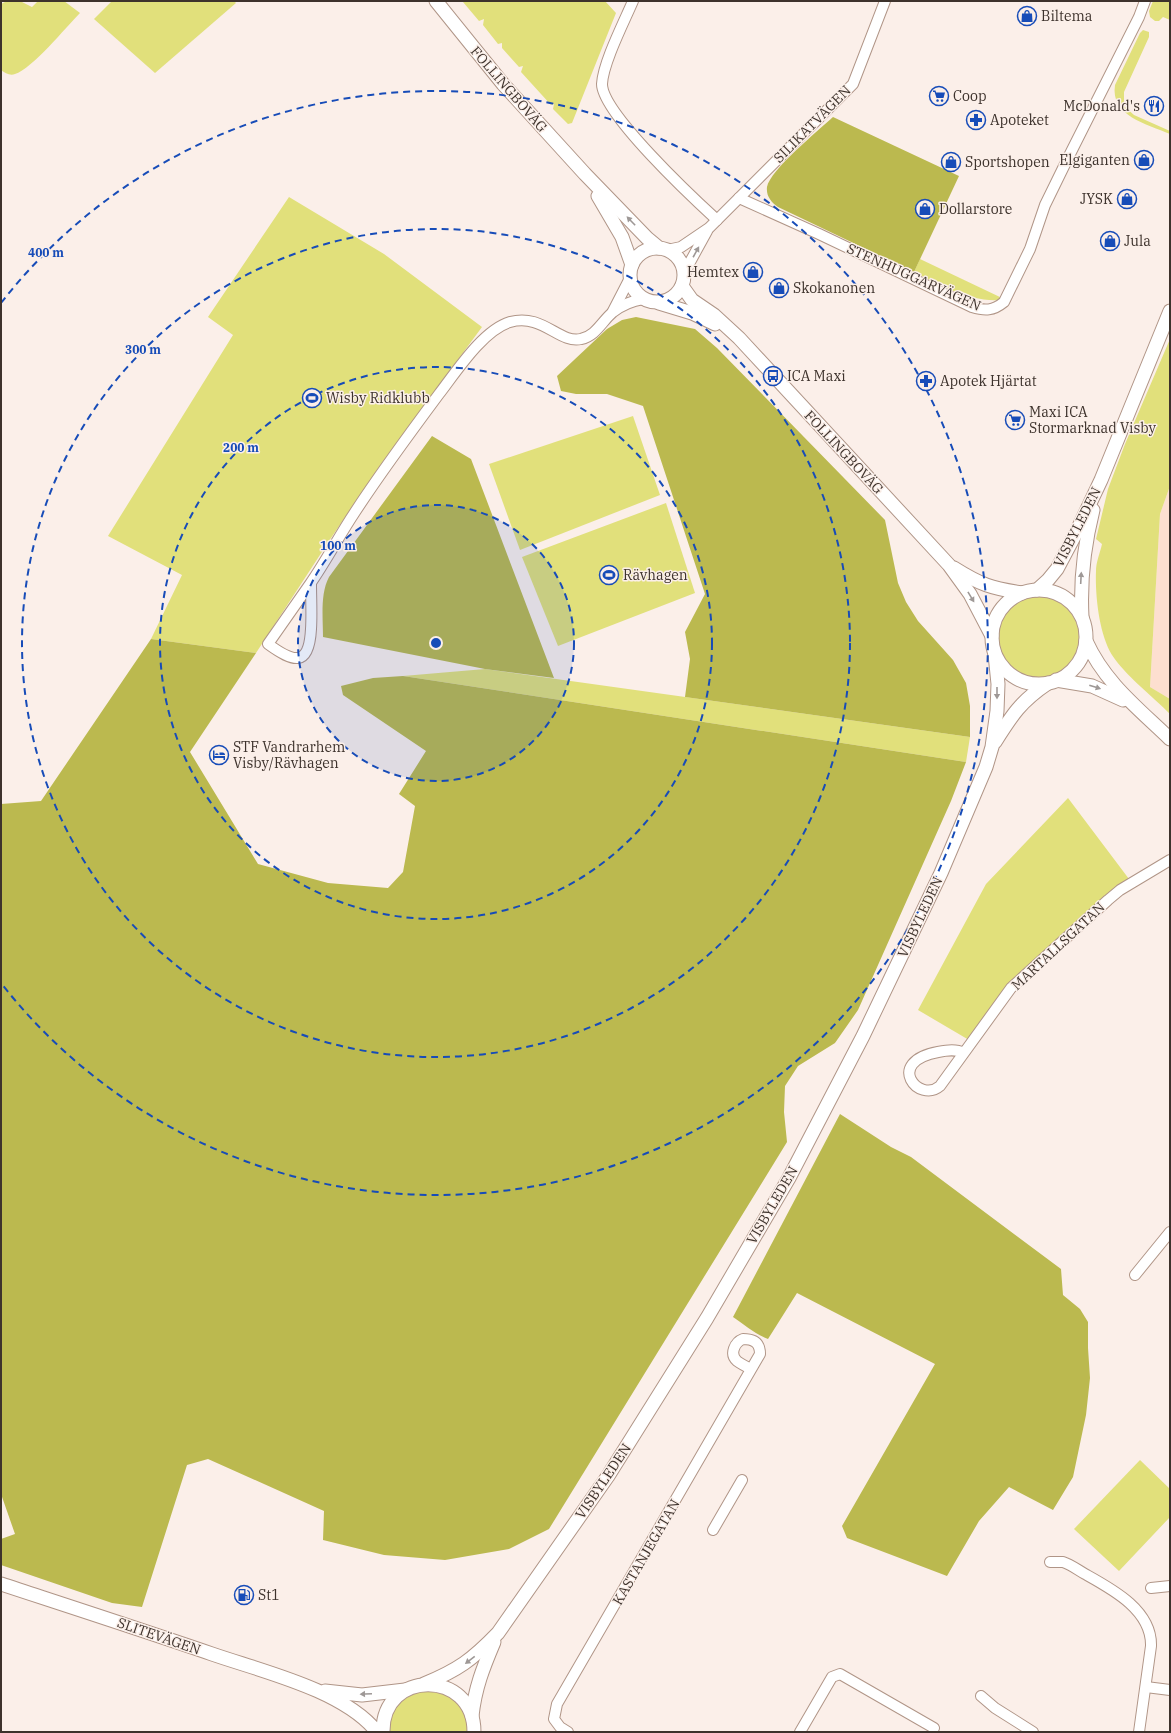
<svg xmlns="http://www.w3.org/2000/svg" width="1171" height="1733" viewBox="0 0 1171 1733" font-family="'IBM Plex Serif',serif">
  <style>
    .built { fill: #fddfd0 }
    .green { fill: #e1e07b }
    .forest { fill: #bbb94f }
    .lines { fill: none; stroke-linecap: round; stroke-linejoin: round }
    .minor-casing { stroke: #b09587; stroke-width: 12 }
    .secondary-casing { stroke: #b09587; stroke-width: 15 }
    .minor { stroke: #fff; stroke-width: 10 }
    .secondary { stroke: #fff; stroke-width: 13 }
    .oneway { fill: #9e9896 }
    .ring { fill: none; stroke: #174cb8; stroke-width: 2; stroke-dasharray: 7 5 }
    .labels { text-anchor: middle; stroke-width: 3; stroke-linejoin: round; paint-order: stroke }
    .poi-label { font-size: 14px; fill: #3d322c; stroke: #fbefe9; text-anchor: start }
    .street-label { font-size: 14px; fill: #3d322c; stroke: #fbefe9 }
    .centre { fill: #174cb8; stroke: #fbefe9; stroke-width: 2 }
    .ring-label { font-size: 12px; text-anchor: middle; font-weight: bold; fill: #174cb8; stroke: #fbefe9; stroke-width: 3; stroke-linejoin: round; paint-order: stroke }
  </style>
  <rect width="100%" height="100%" fill="#fbefe9"/>
  <polygon class="built" points="1170,486 1170,699 1150,687 1160,514"/>
  <g class="green">
    <path d="M20 1 32 7 38 1H64L80 13C66 27 32 69 15 74 10 76 5 73 1 70V4L5 2Z"/>
    <polygon points="112,1 234,1 236,3 155,73 94,19"/>
    <polygon points="464,1 605,1 616,13 572,123 568,124 553,109 554,104 551,105 521,72 523,66 519,67 502,48 502,43 498,44 483,25 484,19 479,21 463,2"/>
    <polygon points="1153,1 1170,1 1170,20 1163,17 1159,21 1155,21 1150,17 1149,11"/>
    <path d="M1143 30 1149 32V37L1124 92V106L1134 115 1170 131V134C1147 124 1110 116 1115 85L1140 33Z"/>
    <polygon points="289,197 384,254 482,327 384,460 331,538 256,653 151,639 182,575 108,536 233,335 208,317"/>
    <path d="M920 259 1002 298 1000 300C968 302 941 285 914 272Z"/>
    <path d="M1170 339V486L1160 514 1150 687 1170 699V714C1153 697 1124 674 1112 655 1099 634 1095 595 1096 571 1096 562 1100 553 1102 544L1096 539 1108 489 1125 444Z"/>
    <polygon points="633,416 660,495 520,550 489,464"/>
    <polygon points="666,503 695,593 558,646 522,557"/>
    <circle cx="1038" cy="637" r="41"/>
    <polygon points="485,669 970,737 966,762 403,676"/>
    <polygon points="1068,798 1129,879 1006,989 969,1040 918,1010 986,884"/>
    <polygon points="1140,1460 1170,1489 1170,1517 1119,1571 1074,1529"/>
    <path d="M422 1691C438 1692 455 1694 463 1710 466 1716 467 1725 469 1732H388C393 1707 397 1700 422 1691Z"/>
  </g>
  <g class="forest">
    <path d="M833 117 959 176 914 272 778 207C771 202 766 196 767 187 770 170 819 130 833 117Z"/>
    <polygon points="636,317 695,329 717,348 885,520 898,583 906,602 918,621 953,660 966,683 970,706 970,737 685,697 690,659 685,632 705,594 643,406 607,394 576,394 561,391 557,376 607,329 622,320"/>
    <path d="M432 436 471 459 554 678 485 669 323 637C323 618 320 594 329 577Z"/>
    <polygon points="151,639 256,653 190,752 258,864 328,883 388,888 403,872 415,806 399,794 426,751 343,695 341,686 373,678 403,676 966,762 951,801 858,1010 835,1043 798,1066 785,1086 784,1112 787,1142 549,1529 509,1549 445,1560 384,1555 323,1540 324,1511 208,1459 187,1465 142,1607 112,1603 1,1565 1,1539 15,1534 1,1494 1,804 41,801"/>
    <path d="M840 1114 891 1147 911 1157 1061 1269 1063 1295 1080 1309 1088 1322V1348L1090 1378 1086 1415 1073 1477 1053 1510 1009 1487 979 1521 947 1576 847 1538 842 1526 935 1364 797 1293 768 1339C755 1334 745 1325 733 1317Z"/>
  </g>
  <g class="lines">
    <g class="minor-casing">
      <g id="minor">
        <path d="M633 1C624 22 603 63 602 84 602 113 693 198 717 220"/>
        <path d="M739 198 819 234 972 307C985 311 993 311 1004 302L1030 249 1045 205 1068 158 1139 17 1145 1"/>
        <polyline points="667,250 681,247 709,228 853,84 885,1"/>
        <polyline points="684,277 690,262 707,231"/>
        <polyline points="613,311 630,278"/>
        <path d="M311 583C311 598 312 614 311 629 309 667 294 663 268 644 282 624 296 604 310 584 326 561 339 536 355 512 381 472 410 433 439 394 456 372 483 330 510 322 543 313 559 344 581 339 596 336 602 321 613 312 622 305 631 301 643 299"/>
        <path d="M964 1053C956 1049 948 1050 938 1052 884 1062 919 1104 940 1086L1011 988 1108 900 1120 890 1170 860"/>
        <polyline points="1135,1275 1170,1232"/>
        <polyline points="713,1530 742,1480"/>
        <path d="M1050 1562C1054 1562 1059 1562 1063 1562 1070 1564 1078 1570 1085 1574 1112 1589 1152 1610 1151 1646L1139 1732"/>
        <polyline points="1151,1588 1170,1586"/>
        <polyline points="1146,1687 1170,1690"/>
        <polyline points="981,1696 995,1708 1033,1732"/>
        <path d="M568 1732 560 1727 554 1719 557 1704 760 1354C760 1343 754 1339 743 1339 735 1342 729 1354 737 1361 741 1364 747 1367 751 1369"/>
        <polyline points="800,1732 832,1677 840,1674 934,1728"/>
      </g>
    </g>
    <g class="secondary-casing">
      <g id="secondary">
        <polyline points="436,1 503,84 585,174 647,238 659,248"/>
        <polyline points="598,196 622,237 632,265"/>
        <circle cx="657" cy="275" r="27"/>
        <polyline points="682,286 692,300 714,315 739,338 949,565 970,594 992,636"/>
        <polyline points="659,303 692,313 715,324"/>
        <path d="M954 568C981 585 991 588 1022 593"/>
        <polyline points="1037,590 1048,580 1057,569 1075,535 1101,480 1170,311"/>
        <circle cx="1039" cy="637" r="47"/>
        <path d="M1082 617C1080 580 1084 546 1093 510"/>
        <path d="M1086 641C1105 683 1138 708 1170 739"/>
        <polyline points="1056,680 1092,686 1123,700"/>
        <path d="M995 742C1012 715 1021 701 1048 683"/>
        <path d="M1 1584C71 1607 142 1630 212 1654 261 1671 344 1690 377 1732"/>
        <path d="M424 1684C458 1670 472 1660 498 1633L608 1476 707 1318 789 1178 863 1036 941 873 986 767 992 747 997 711 998 684 995 654"/>
        <polyline points="325,1691 362,1695 405,1690"/>
        <path d="M472 1716C475 1688 483 1668 494 1642"/>
        <path d="M383 1732C382 1669 474 1669 474 1732"/>
      </g>
    </g>
    <use href="#minor" class="minor"/>
    <use href="#secondary" class="secondary"/>
  </g>
  <defs><path id="oneway-solid" d="M-6-.8H1V-3.2L6.5 0L1 3.2V.8H-6Z"/></defs>
  <g class="oneway">
    <use href="#oneway-solid" transform="translate(631 221) rotate(-134)"/>
    <use href="#oneway-solid" transform="translate(696 252) rotate(-61)"/>
    <use href="#oneway-solid" transform="translate(1081 578) rotate(-87)"/>
    <use href="#oneway-solid" transform="translate(971 597) rotate(59)"/>
    <use href="#oneway-solid" transform="translate(1095 687) rotate(18)"/>
    <use href="#oneway-solid" transform="translate(997 693) rotate(90)"/>
    <use href="#oneway-solid" transform="translate(470 1660) rotate(142)"/>
    <use href="#oneway-solid" transform="translate(366 1694) rotate(178)"/>
  </g>
  <circle cx="436" cy="643" r="138" fill="#174cb8" fill-opacity=".12"/>
  <g class="ring">
    <circle cx="436" cy="643" r="138"/>
    <circle cx="436" cy="643" r="276"/>
    <circle cx="436" cy="643" r="414"/>
    <path d="M1 303A552 552 0 1 1 1 983"/>
  </g>
  <defs>
    <g id="shop-ring" transform="scale(1)"><circle r="9.5" fill="#fbefe9" stroke="#174cb8" stroke-width="1.5"/><path d="M-5-2.5h2.3a2.7 3.5 0 0 1 5.4 0H5L5.5 6h-11ZM-1.5-2.5h3a1.5 2.3 0 0 0-3 0Z" fill="#174cb8"/></g>
    <g id="supermarket-ring" transform="scale(1)"><circle r="9.5" fill="#fbefe9" stroke="#174cb8" stroke-width="1.5"/><path d="M-6-5.5h2.5l.6 2H6L4.5 2H-2.5L-4.4-4H-6ZM-1.5 3.2a1.3 1.3 0 1 0 .1 0ZM3 3.2a1.3 1.3 0 1 0 .1 0Z" fill="#174cb8"/></g>
    <g id="restaurant-ring" transform="scale(1)"><circle r="9.5" fill="#fbefe9" stroke="#174cb8" stroke-width="1.5"/><path d="M-5-6h1v4h1v-4h1v4h1v-4h1v5L-1.5 .5V6h-2V.5L-5-1ZM5-6V6H3V1.5H1.5Q1.5-4 5-6Z" fill="#174cb8"/></g>
    <g id="pharmacy-ring" transform="scale(1)"><circle r="9.5" fill="#fbefe9" stroke="#174cb8" stroke-width="1.5"/><path d="M-2-6h4v4h4v4h-4v4h-4v-4h-4v-4h4Z" fill="#174cb8"/></g>
    <g id="bus-ring" transform="scale(1)"><circle r="9.5" fill="#fbefe9" stroke="#174cb8" stroke-width="1.5"/><path d="M-5-6H5V4H4V6H2V4H-2V6H-4V4H-5ZM-3.5-4V0h7V-4ZM-3.5 1.2v1.5H-2V1.2ZM2 1.2v1.5H3.5V1.2Z" fill="#174cb8"/></g>
    <g id="stadium-ring" transform="scale(1)"><circle r="9.5" fill="#fbefe9" stroke="#174cb8" stroke-width="1.5"/><path d="M0-5a6.5 5 0 1 0 0 10a6.5 5 0 1 0 0-10ZM-3.5-1.8h7v3.6h-7Z" fill="#174cb8"/></g>
    <g id="hotel-ring" transform="scale(1)"><circle r="9.5" fill="#fbefe9" stroke="#174cb8" stroke-width="1.5"/><path d="M-6-4.5h1.5V1H6V5H4.5V3h-9V5H-6ZM-4 0a1.8 1.8 0 1 1 3.6 0ZM.5 0V-2.5h3Q6-2.5 6 0Z" fill="#174cb8"/></g>
    <g id="fuel-ring" transform="scale(1)"><circle r="9.5" fill="#fbefe9" stroke="#174cb8" stroke-width="1.5"/><path d="M-5.5-6h7V0h2V4h1.3V-2.5L3-4.5l.8-.8L6-3V5H2.5V1h-1V6h-7ZM-4.2-4.7v3.2H.2V-4.7Z" fill="#174cb8"/></g>
  </defs>
  <g fill-rule="evenodd">
    <use href="#shop-ring" x="1027" y="16"/>
    <use href="#supermarket-ring" x="939" y="96"/>
    <use href="#restaurant-ring" x="1154" y="106"/>
    <use href="#pharmacy-ring" x="976" y="120"/>
    <use href="#shop-ring" x="1144" y="160"/>
    <use href="#shop-ring" x="951" y="162"/>
    <use href="#shop-ring" x="1127" y="199"/>
    <use href="#shop-ring" x="925" y="209"/>
    <use href="#shop-ring" x="1110" y="241"/>
    <use href="#shop-ring" x="753" y="272"/>
    <use href="#shop-ring" x="779" y="288"/>
    <use href="#bus-ring" x="773" y="376"/>
    <use href="#pharmacy-ring" x="926" y="381"/>
    <use href="#stadium-ring" x="312" y="398"/>
    <use href="#supermarket-ring" x="1015" y="420"/>
    <use href="#stadium-ring" x="609" y="575"/>
    <use href="#hotel-ring" x="219" y="755"/>
    <use href="#fuel-ring" x="244" y="1595"/>
  </g>
  <g class="labels">
    <g class="poi-label">
      <text x="1041" y="21">Biltema</text>
      <text x="953" y="101">Coop</text>
      <text x="1140" y="111" text-anchor="end">McDonald's</text>
      <text x="990" y="125">Apoteket</text>
      <text x="1130" y="165" text-anchor="end">Elgiganten</text>
      <text x="965" y="167">Sportshopen</text>
      <text x="1113" y="204" text-anchor="end">JYSK</text>
      <text x="939" y="214">Dollarstore</text>
      <text x="1124" y="246">Jula</text>
      <text x="739" y="277" text-anchor="end">Hemtex</text>
      <text x="793" y="293">Skokanonen</text>
      <text x="787" y="381">ICA Maxi</text>
      <text x="940" y="386">Apotek Hjärtat</text>
      <text x="326" y="403">Wisby Ridklubb</text>
      <text x="1029" y="417">Maxi ICA<tspan x="1029" dy="16">Stormarknad Visby</tspan></text>
      <text x="623" y="580">Rävhagen</text>
      <text x="233" y="752">STF Vandrarhem<tspan x="233" dy="16">Visby/Rävhagen</tspan></text>
      <text x="258" y="1600">St1</text>
    </g>
    <g class="street-label">
      <text transform="translate(509 89) rotate(49)" y="5">FOLLINGBOVÄG</text>
      <text transform="translate(812 124) rotate(-45)" y="5">SILIKATVÄGEN</text>
      <text transform="translate(914 277) rotate(24)" y="5">STENHUGGARVÄGEN</text>
      <text transform="translate(844 452) rotate(47)" y="5">FOLLINGBOVÄG</text>
      <text transform="translate(1077 527) rotate(-63)" y="5">VISBYLEDEN</text>
      <text transform="translate(920 917) rotate(-65)" y="5">VISBYLEDEN</text>
      <text transform="translate(1058 946) rotate(-43)" y="5">MARTALLSGATAN</text>
      <text transform="translate(772 1205) rotate(-60)" y="5">VISBYLEDEN</text>
      <text transform="translate(603 1481) rotate(-56)" y="5">VISBYLEDEN</text>
      <text transform="translate(646 1552) rotate(-60)" y="5">KASTANJEGATAN</text>
      <text transform="translate(159 1636) rotate(19)" y="5">SLITEVÄGEN</text>
    </g>
  </g>
  <circle cx="436" cy="643" r="6" class="centre"/>
  <g class="ring-label">
    <text x="46" y="257">400 m</text>
    <text x="143" y="354">300 m</text>
    <text x="241" y="452">200 m</text>
    <text x="338" y="550">100 m</text>
  </g>
  <rect width="1171" height="1733" fill="none" stroke="#3d322c" stroke-width="4"/>
</svg>
